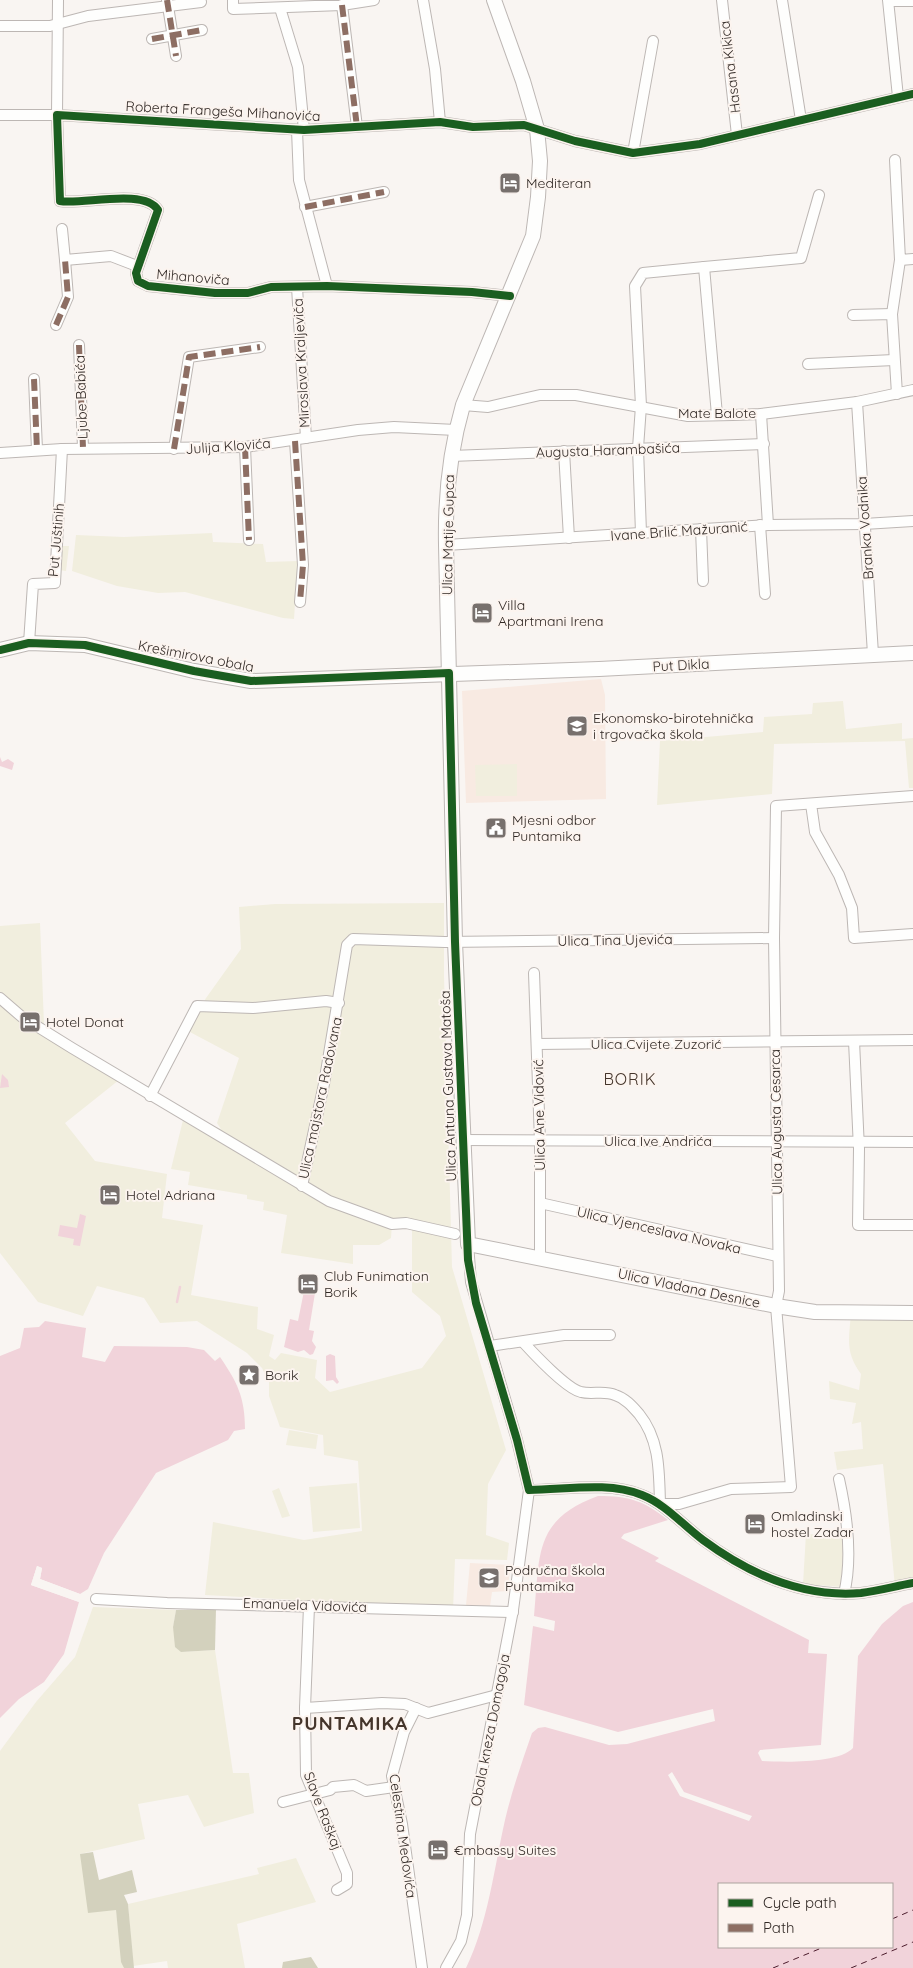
<svg xmlns="http://www.w3.org/2000/svg" width="913" height="1968" viewBox="0 0 913 1968" font-family="Quicksand,sans-serif">
  <style>
    .built { fill: #f8eae2 }
    .green { fill: #f1eede }
    .forest { fill: #d3d1bd }
    .water { fill: #f1d3da; fill-rule: evenodd }
    .pier { fill: #f9f5f2 }
    .lines { fill: none; stroke-linecap: round; stroke-linejoin: round }
    .stream { stroke: #f1d3da; stroke-width: 2.5 }
    .ferry { stroke: #4c1c2c; stroke-width: 1; stroke-dasharray: 6 5; stroke-linecap: butt }
    .street-casing { stroke: #bdb7b4; stroke-width: 12 }
    .secondary-casing { stroke: #bdb7b4; stroke-width: 16 }
    .street { stroke: #fefefd; stroke-width: 10 }
    .secondary { stroke: #fefefd; stroke-width: 14 }
    .quiet { stroke: #8d6e63; stroke-width: 6; stroke-dasharray: 12 6; stroke-linecap: butt }
    .cycleway-casing { stroke: #fcf4ef; stroke-width: 11 }
    .cycleway { stroke: #1b5e20; stroke-width: 8 }
    .labels { text-anchor: middle; stroke-width: 4; stroke-linejoin: round; paint-order: stroke }
    .street-label { font-size: 14px; fill: #312925; stroke: #fcf4ef }
    .poi-label { font-size: 14px; fill: #312925; stroke: #fcf4ef; text-anchor: start }
    .quarter-label { font-size: 16px; letter-spacing: 1px; fill: #44352b; stroke: #fcf4ef }
    .district-label { font-size: 19px; font-weight: bold; letter-spacing: 1px; fill: #44352b; stroke: #fcf4ef }
  </style>
  <rect width="100%" height="100%" fill="#f9f5f2"/>
  <g class="built">
    <polygon points="601,679 605,695 606,799 466,803 462,691"/>
    <polygon points="470,1563 511,1565 507,1591 492,1592 490,1606 466,1605"/>
  </g>
  <g class="green">
    <polygon points="212,533 213,542 263,544 266,562 298,561 294,619 283,618 185,592 158,593 117,586 72,571 76,535 124,537"/>
    <polygon points="61,546 69,546 66,571 59,570"/>
    <polygon points="843,701 846,729 902,723 902,739 913,738 913,788 909,788 905,741 774,744 772,794 657,805 660,741 763,732 764,717 812,714 813,703"/>
    <polygon points="517,764 517,796 476,796 475,765"/>
    <polygon points="444,903 444,976 452,1267 506,1450 488,1484 486,1535 509,1543 507,1560 455,1559 453,1610 296,1605 297,1600 205,1595 213,1522 304,1540 362,1531 358,1461 324,1455 323,1435 280,1427 269,1396 269,1382 262,1368 247,1353 197,1321 160,1323 144,1298 97,1286 83,1316 38,1302 0,1253 0,926 40,923 44,1024 119,1080 65,1123 95,1161 167,1174 162,1218 203,1225 191,1295 258,1307 257,1329 274,1335 269,1356 275,1360 281,1353 317,1360 315,1378 330,1392 422,1368 446,1336 440,1316 412,1292 412,1226 392,1224 391,1238 379,1245 353,1245 353,1264 281,1253 287,1215 263,1210 264,1202 247,1199 247,1195 188,1185 190,1172 171,1169 184,1116 221,1129 217,1123 239,1058 188,1031 206,998 241,949 239,907 275,904"/>
    <path d="M851 1313H913V1583L895 1586 883 1464 837 1470 834 1452 863 1449 861 1422 852 1424 856 1403 830 1399 829 1381 859 1390 861 1374C845 1352 849 1339 851 1313Z"/>
    <polygon points="289,1430 318,1435 316,1449 286,1445"/>
    <polygon points="357,1483 360,1528 313,1532 309,1487"/>
    <polygon points="279,1488 290,1516 282,1518 272,1491"/>
    <polygon points="806,1534 846,1536 843,1587 803,1584"/>
    <polygon points="93,1607 176,1610 173,1627 181,1652 215,1650 233,1773 249,1773 254,1813 204,1827 188,1795 138,1804 145,1839 80,1854 116,1910 124,1968 0,1968 0,1751 36,1702 75,1657"/>
    <polygon points="296,1858 316,1902 237,1924 245,1968 168,1968 167,1961 133,1966 128,1904 259,1874 257,1868"/>
  </g>
  <g class="forest">
    <polygon points="216,1609 215,1650 181,1652 175,1647 173,1627 176,1610"/>
    <polygon points="93,1852 99,1880 132,1870 137,1892 124,1895 128,1904 134,1968 124,1968 121,1962 116,1910 88,1913 80,1854"/>
    <polygon points="311,1957 318,1968 282,1968 283,1962"/>
  </g>
  <g class="water">
    <polygon points="0,757 2,762 8,759 14,763 12,770 0,766"/>
    <polygon points="2,1074 8,1080 9,1087 0,1088"/>
    <polygon points="80,1214 86,1216 80,1246 73,1245 74,1239 58,1236 60,1225 77,1228"/>
    <polygon points="304,1291 315,1293 309,1330 314,1331 312,1341 316,1347 313,1354 310,1355 304,1350 298,1352 284,1347 290,1319 298,1321"/>
    <path d="M45 1321 86 1328 82 1357 105 1362 114 1346 187 1347 204 1350 215 1361 220 1357C237 1382 245 1397 245 1429L234 1431 228 1440 156 1473 104 1553 88 1589 80 1594 40 1579 42 1568 37 1566 31 1585 79 1602 64 1654 44 1682 19 1699 0 1718V1356L20 1348 24 1328 39 1327Z"/>
    <polygon points="330,1354 335,1356 336,1377 339,1382 337,1384 333,1380 326,1381 326,1356"/>
    <path d="M598 1496C630 1496 644 1501 668 1520L624 1534 621 1538 659 1558 655 1561 809 1640 808 1653 827 1654 821 1745 760 1750 758 1753 762 1761C784 1762 838 1764 853 1748L858 1656 882 1624 903 1606 913 1602V1968H466C488 1923 494 1869 505 1820 512 1790 522 1762 532 1733L538 1728 545 1727 609 1745 627 1744 715 1721 713 1709 618 1732 524 1705 533 1626 554 1631 555 1621 534 1616C540 1555 533 1520 598 1496ZM719 1884H892V1947H719Z"/>
  </g>
  <g class="pier">
    <polygon points="37,1566 42,1568 40,1579 80,1594 80,1597 38,1581 39,1569 34,1583 80,1600 79,1602 31,1585"/>
    <polygon points="672,1772 684,1792 752,1816 749,1821 680,1796 668,1775"/>
  </g>
  <g class="lines">
    <polyline class="stream" points="177,1302 180,1287"/>
    <g class="ferry">
      <polyline points="892,1919 913,1910"/>
      <polyline points="773,1968 824,1947"/>
      <polyline points="851,1968 913,1942"/>
    </g>
    <g class="street-casing">
      <g id="street">
        <polyline points="167,0 176,56"/>
        <polyline points="233,0 233,9 342,5 374,0"/>
        <polyline points="423,0 435,69 440,122"/>
        <polyline points="722,0 737,135"/>
        <polyline points="782,0 801,120"/>
        <polyline points="888,0 898,97"/>
        <polyline points="889,1 913,1"/>
        <polyline points="342,5 357,127"/>
        <polyline points="280,8 298,67 304,130"/>
        <polyline points="0,26 50,26 88,16 201,2"/>
        <polyline points="152,39 202,30"/>
        <polyline points="0,115 57,115 58,0"/>
        <polyline points="297,130 299,180 327,286"/>
        <polyline points="633,153 653,41"/>
        <polyline points="895,160 900,260 913,259"/>
        <polyline points="305,207 384,192"/>
        <polyline points="62,229 65,260 111,256 137,266"/>
        <polyline points="704,267 801,258 819,195"/>
        <polyline points="297,287 306,438"/>
        <path d="M510 296 472 292 327 286 271 287 248 293H215L148 286 138 281 136 273 158 210C144 188 82 205 60 201L57 115 304 130 440 122 473 127 524 125 575 141 633 153 700 144 913 94"/>
        <polyline points="892,314 900,260"/>
        <polyline points="853,315 892,314 897,394"/>
        <polyline points="56,325 68,297 65,260"/>
        <polyline points="79,345 83,448"/>
        <polyline points="808,364 894,360"/>
        <polyline points="34,379 37,450"/>
        <polyline points="857,402 873,654"/>
        <polyline points="463,405 488,407 540,395 576,395 688,416 733,415 761,414 857,402 913,390"/>
        <polyline points="761,414 768,525"/>
        <polyline points="295,441 303,565 300,602"/>
        <polyline points="245,447 249,540"/>
        <polyline points="174,449 189,357 260,347"/>
        <polyline points="564,451 569,538"/>
        <polyline points="0,453 62,449 245,447 358,430 394,427 456,430"/>
        <polyline points="451,456 764,444"/>
        <polyline points="760,525 765,594"/>
        <polyline points="701,529 703,581"/>
        <polyline points="641,533 638,448 641,406 635,286 643,273 704,267 717,415"/>
        <polyline points="446,545 768,525 864,524 913,521"/>
        <polyline points="29,643 33,584 55,583 62,449"/>
        <polyline points="811,804 815,832 839,875 852,908 854,938 913,934"/>
        <polyline points="534,973 540,1141 540,1258"/>
        <polyline points="0,998 22,1017 72,1048 329,1201 392,1224 406,1223 455,1234"/>
        <polyline points="854,1041 859,1149 858,1225 913,1225"/>
        <polyline points="537,1044 913,1040"/>
        <polyline points="150,1096 197,1006 253,1008 326,1001 339,1003"/>
        <polyline points="463,1140 913,1142"/>
        <polyline points="302,1186 324,1084 347,945 353,939 445,942 774,938"/>
        <polyline points="540,1203 777,1256"/>
        <path d="M523 1342C534 1354 567 1389 581 1392 592 1395 604 1390 615 1395 625 1398 632 1406 639 1414 660 1440 659 1471 660 1504H679L731 1489 791 1487 776 1306 779 1291 774 938 776 806 913 796"/>
        <polyline points="490,1346 564,1335 610,1335"/>
        <path d="M839 1479C847 1515 853 1557 844 1594"/>
        <path d="M529 1490C565 1490 607 1481 642 1495 665 1504 683 1525 703 1540 749 1574 802 1598 861 1593 878 1591 896 1586 913 1583"/>
        <polyline points="96,1599 167,1603 513,1612"/>
        <polyline points="309,1606 305,1708 306,1775 347,1873 347,1884 337,1890"/>
        <polyline points="305,1708 382,1703 405,1704 428,1713 497,1695"/>
        <polyline points="416,1708 404,1732 392,1776 402,1824 422,1968"/>
        <polyline points="283,1802 330,1790 333,1787 354,1785 366,1791 394,1787"/>
        <polyline points="446,1968 461,1941 467,1915 470,1834 513,1610 529,1490 517,1440 471,1282 468,1244"/>
      </g>
    </g>
    <g class="secondary-casing">
      <g id="secondary">
        <path d="M494 0 523 81 537 129 540 161 538 197 533 236 463 405C450 450 445 497 446 545L455 942 468 1244 776 1306 815 1312 913 1313"/>
        <polyline points="0,650 29,643 85,645 194,671 251,681 599,669 913,653"/>
      </g>
    </g>
    <use href="#street" class="street"/>
    <use href="#secondary" class="secondary"/>
    <g class="quiet">
      <polyline points="167,0 176,56"/>
      <polyline points="342,5 357,127"/>
      <polyline points="152,39 202,30"/>
      <polyline points="305,207 384,192"/>
      <polyline points="56,325 68,297 65,260"/>
      <polyline points="79,345 83,448"/>
      <polyline points="34,379 37,450"/>
      <polyline points="295,441 303,565 300,602"/>
      <polyline points="245,447 249,540"/>
      <polyline points="174,449 189,357 260,347"/>
    </g>
    <g class="cycleway-casing">
      <g id="cycleway">
        <path d="M510 296 472 292 327 286 271 287 248 293H215L148 286 138 281 136 273 158 210C144 188 82 205 60 201L57 115 304 130 440 122 473 127 524 125 575 141 633 153 700 144 913 94"/>
        <path d="M0 650 29 643 85 645 194 671 251 681 449 673 455 942 468 1260 476 1303 517 1440 529 1490C565 1490 607 1481 642 1495 665 1504 683 1525 703 1540 749 1574 802 1598 861 1593 878 1591 896 1586 913 1583"/>
      </g>
    </g>
    <use href="#cycleway" class="cycleway"/>
  </g>
  <defs>
    <g id="hotel-square" transform="scale(1.125)"><rect x="-9" y="-9" width="18" height="18" rx="4" fill="#77706d" stroke="#fcf4ef"/><path d="M-6-4.5h1.5V1H6V5H4.5V3h-9V5H-6ZM-4 0a1.8 1.8 0 1 1 3.6 0ZM.5 0V-2.5h3Q6-2.5 6 0Z" fill="#fff"/></g>
    <g id="school-square" transform="scale(1.125)"><rect x="-9" y="-9" width="18" height="18" rx="4" fill="#77706d" stroke="#fcf4ef"/><path d="M0-5L7-2L0 1L-7-2ZM-4 1L0 2.5L4 1V4Q0 6-4 4Z" fill="#fff"/></g>
    <g id="civic-square" transform="scale(1.125)"><rect x="-9" y="-9" width="18" height="18" rx="4" fill="#77706d" stroke="#fcf4ef"/><path d="M-.6-6.5H3V-4.5H.6V-3L4-1V1h2V6H-6V1h2V-1L-.6-3ZM-1.2 2.5V6h2.4V2.5Z" fill="#fff"/></g>
    <g id="sight-square" transform="scale(1.125)"><rect x="-9" y="-9" width="18" height="18" rx="4" fill="#77706d" stroke="#fcf4ef"/><path d="M0-6L1.8-2.2L6-1.7L2.9 1.2L3.7 5.4L0 3.3L-3.7 5.4L-2.9 1.2L-6-1.7L-1.8-2.2Z" fill="#fff"/></g>
  </defs>
  <g fill-rule="evenodd">
    <use href="#hotel-square" x="510" y="183"/>
    <use href="#hotel-square" x="482" y="613"/>
    <use href="#school-square" x="577" y="726"/>
    <use href="#civic-square" x="496" y="828"/>
    <use href="#hotel-square" x="30" y="1022"/>
    <use href="#hotel-square" x="110" y="1195"/>
    <use href="#hotel-square" x="308" y="1284"/>
    <use href="#sight-square" x="249" y="1375"/>
    <use href="#hotel-square" x="755" y="1524"/>
    <use href="#school-square" x="489" y="1578"/>
    <use href="#hotel-square" x="438" y="1850"/>
  </g>
  <g class="labels">
    <g class="street-label">
      <text transform="translate(730 67) rotate(-97)" y="5">Hasana Kikica</text>
      <text transform="translate(223 111) rotate(3)" y="5">Roberta Frangeša Mihanovića</text>
      <text transform="translate(193 277) rotate(5)" y="5">Mihanoviča</text>
      <text transform="translate(301 363) rotate(-93)" y="5">Miroslava Kraljeviča</text>
      <text transform="translate(81 397) rotate(-92)" y="5">Ljube Babića</text>
      <text x="717" y="418">Mate Balote</text>
      <text transform="translate(228 446) rotate(-4)" y="5">Julija Klovića</text>
      <text transform="translate(608 450) rotate(-2)" y="5">Augusta Harambašića</text>
      <text transform="translate(865 528) rotate(-94)" y="5">Branka Vodnika</text>
      <text transform="translate(679 531) rotate(-4)" y="5">Ivane Brlić Mažuranić</text>
      <text transform="translate(448 535) rotate(-89)" y="5">Ulica Matije Gupca</text>
      <text transform="translate(56 540) rotate(-85)" y="5">Put Juštinih</text>
      <text transform="translate(196 656) rotate(11)" y="5">Krešimirova obala</text>
      <text transform="translate(681 665) rotate(-3)" y="5">Put Dikla</text>
      <text transform="translate(615 940) rotate(-1)" y="5">Ulica Tina Ujevića</text>
      <text x="656" y="1049">Ulica Cvijete Zuzorić</text>
      <text transform="translate(448 1086) rotate(-92)" y="5">Ulica Antuna Gustava Matoša</text>
      <text transform="translate(320 1098) rotate(-78)" y="5">Ulica majstora Radovana</text>
      <text transform="translate(539 1115) rotate(-91)" y="5">Ulica Ane Vidović</text>
      <text transform="translate(776 1122) rotate(-91)" y="5">Ulica Augusta Cesarca</text>
      <text x="658" y="1146">Ulica Ive Andrića</text>
      <text transform="translate(659 1230) rotate(13)" y="5">Ulica Vjenceslava Novaka</text>
      <text transform="translate(689 1288) rotate(12)" y="5">Ulica Vladana Desnice</text>
      <text transform="translate(305 1605) rotate(2)" y="5">Emanuela Vidovića</text>
      <text transform="translate(490 1730) rotate(-79)" y="5">Obala kneza Domagoja</text>
      <text transform="translate(323 1811) rotate(69)" y="5">Slave Raškaj</text>
      <text transform="translate(403 1836) rotate(82)" y="5">Celestina Medovića</text>
    </g>
    <g class="poi-label">
      <text x="526" y="188">Mediteran</text>
      <text x="498" y="610">Villa<tspan x="498" dy="16">Apartmani Irena</tspan></text>
      <text x="593" y="723">Ekonomsko-birotehnička<tspan x="593" dy="16">i trgovačka škola</tspan></text>
      <text x="512" y="825">Mjesni odbor<tspan x="512" dy="16">Puntamika</tspan></text>
      <text x="46" y="1027">Hotel Donat</text>
      <text x="126" y="1200">Hotel Adriana</text>
      <text x="324" y="1281">Club Funimation<tspan x="324" dy="16">Borik</tspan></text>
      <text x="265" y="1380">Borik</text>
      <text x="771" y="1521">Omladinski<tspan x="771" dy="16">hostel Zadar</tspan></text>
      <text x="505" y="1575">Područna škola<tspan x="505" dy="16">Puntamika</tspan></text>
      <text x="454" y="1855">€mbassy Suites</text>
    </g>
    <g class="quarter-label">
      <text x="630" y="1085">BORIK</text>
    </g>
    <g class="district-label">
      <text x="350" y="1730">PUNTAMIKA</text>
    </g>
  </g>
  <rect x="718" y="1883" width="175" height="65" fill="#fcf4ef" stroke="#aba39e"/>
  <rect x="728" y="1899" width="25" height="8" fill="#1b5e20" stroke="#aba39e"/>
  <text x="763" y="1908" font-size="15" fill="#312925">Cycle path</text>
  <rect x="728" y="1924" width="25" height="8" fill="#8d6e63" stroke="#aba39e"/>
  <text x="763" y="1933" font-size="15" fill="#312925">Path</text>
</svg>
